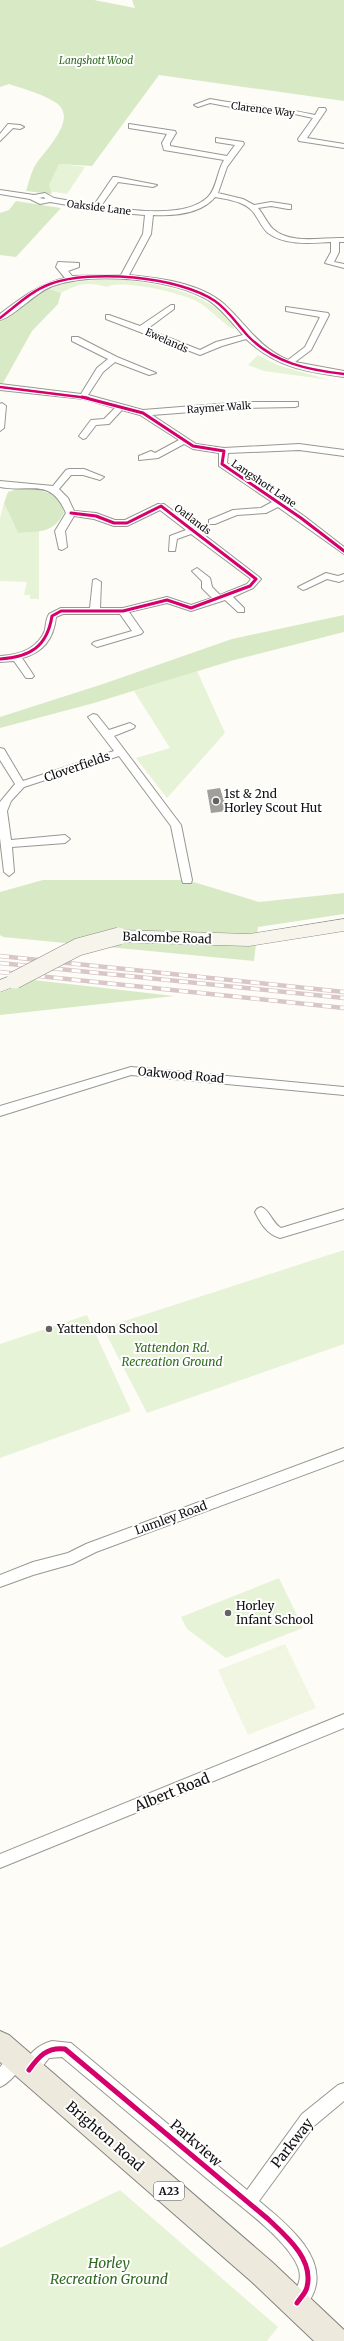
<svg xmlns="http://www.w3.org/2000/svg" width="344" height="2341" viewBox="0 0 344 2341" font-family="Merriweather,serif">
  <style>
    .green { fill: #e7f3d7 }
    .forest { fill: #d8eac5 }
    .pitch { fill: #f0f6e1 }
    .building { fill: #a19f9c }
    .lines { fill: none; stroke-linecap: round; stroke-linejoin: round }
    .minor-casing { stroke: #979795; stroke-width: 2 }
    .secondary-casing { stroke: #8e8d8b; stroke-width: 1 }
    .primary-casing { stroke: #858482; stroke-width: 2 }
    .minor { fill: #fffffe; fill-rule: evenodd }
    .secondary { fill: #f6f4eb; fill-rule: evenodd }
    .primary { fill: #ede9dc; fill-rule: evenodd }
    .rail-casing { stroke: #d9c6c7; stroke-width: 4.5 }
    .rail { stroke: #fff; stroke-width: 3; stroke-dasharray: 9; stroke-linecap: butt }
    .secondary-bridge-casing { stroke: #8e8d8b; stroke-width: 18; stroke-linecap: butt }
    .secondary-bridge { stroke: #f6f4eb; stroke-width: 17 }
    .cycleway-far2-casing { stroke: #fff; stroke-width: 4 }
    .cycleway-far1-casing { stroke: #fff; stroke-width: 5 }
    .cycleway-casing { stroke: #fff; stroke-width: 8 }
    .cycleway-far2 { stroke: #d6006c; stroke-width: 2.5 }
    .cycleway-far1 { stroke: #d6006c; stroke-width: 3 }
    .cycleway { stroke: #d6006c; stroke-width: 5 }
    .poi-dot { fill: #646362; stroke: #fff; stroke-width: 1.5 }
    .labels { text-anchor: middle; stroke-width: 4; stroke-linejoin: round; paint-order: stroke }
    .far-park-label { font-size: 10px; font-style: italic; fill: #2f6b1f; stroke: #fff }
    .far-street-label { font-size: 10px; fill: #111; stroke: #fff }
    .shield { fill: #fff; stroke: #585858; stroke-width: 1 }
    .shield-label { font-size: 11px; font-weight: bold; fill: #111 }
    .street-label { font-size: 12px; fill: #111; stroke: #fff }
    .poi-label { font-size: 12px; fill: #111; stroke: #fff; text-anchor: start }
    .park-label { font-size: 12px; font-style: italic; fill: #2f6b1f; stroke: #fff }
    .near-street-label { font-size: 14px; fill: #111; stroke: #fff }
    .near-park-label { font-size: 14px; font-style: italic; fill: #2f6b1f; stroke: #fff }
  </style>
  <rect width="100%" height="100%" fill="#fdfcf7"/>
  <g class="green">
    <polygon points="53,163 85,167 67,194 36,189"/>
    <path d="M112 278C157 285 204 288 235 326L233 329C219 321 209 307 196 301 181 293 121 279 107 287 89 281 76 284 61 293L49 289 66 283Z"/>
    <polygon points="258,355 277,365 330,380 264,371 248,365"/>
    <polygon points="4,503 18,533 39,531 39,599 30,599 30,595 24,595 27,582 0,581 0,518"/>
    <polygon points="197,671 225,733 167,798 136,758 170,748 134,691"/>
    <polygon points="344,1250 344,1344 147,1413 103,1328"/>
    <polygon points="87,1315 131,1411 0,1458 0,1344"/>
    <polygon points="279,1578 303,1628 226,1658 187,1629 181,1617"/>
    <polygon points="120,2190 278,2327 267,2341 0,2341 0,2248"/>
  </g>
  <g class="forest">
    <path d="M0 0H94L135 8 132 0H344V101L159 75 92 166 59 164 49 185 52 194 26 191C29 182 31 172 36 164 45 150 80 118 55 102 42 94 24 89 9 84L0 87Z"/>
    <polygon points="16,201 61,208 16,257 0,255 0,213 9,210"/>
    <polygon points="49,289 61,293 58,304 32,331 3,383 0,383 0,322 28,301"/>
    <path d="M18 489 38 490 59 496 64 513C52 534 40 531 18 533L4 503 8 492Z"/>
    <polygon points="344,615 344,632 234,660 94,703 0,728 0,717 103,684 232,639"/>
    <polygon points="43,880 187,880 259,902 344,893 344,914 258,927 254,961 3,937 0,935 0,892"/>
    <polygon points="34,980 174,996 0,1015 0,993"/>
  </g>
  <polygon class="pitch" points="285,1644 316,1708 248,1735 218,1670"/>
  <polygon class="building" points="220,788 227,811 211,813 207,790"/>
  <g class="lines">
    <g class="minor-casing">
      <g id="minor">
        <path d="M210 99C245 106 280 107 315 115L319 108H325L326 110 307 138 344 144V148L299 141 298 139 313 118 290 113 236 108 210 103 198 107 194 105Z"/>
        <polygon points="8,124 20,125 24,127 20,129 13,128 0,141 0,134"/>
        <path d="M129 124 175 131 176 133 170 143V146L227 156 235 145 216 142V138L243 142 244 144 227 167 218 193 243 199 254 205 271 202 291 205V209H288L271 206 258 208C264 215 267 223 273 229 291 245 322 237 344 238V242H339V252L334 262 344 264V268L325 263 331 252V242C312 243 285 246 268 233 262 228 259 220 254 213 245 201 229 200 215 197 201 214 173 216 153 215L151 234 129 275C160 278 200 283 224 304 247 325 258 347 288 360L305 347 320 317 286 311V307L328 313 329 315 311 350 295 362 344 371V377C305 372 276 367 246 339L222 346 200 355 106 319V315H109L140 326 171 305H174V309L147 329 200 350 216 342 243 335C232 323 222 309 208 300 172 279 94 271 53 286 35 292 14 317 0 320V314C21 298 39 284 65 278L56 267 58 262 79 263V267L68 271 72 276 121 275 143 234 145 215 109 212 50 202 40 204 30 199 0 194V190L34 195 45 193 54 198 94 205 113 177H116L157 185 153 187 118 182 101 206C128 210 186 219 208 197 217 188 217 171 224 160L164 150 162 143 167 134 129 128ZM44 197 45 199 39 198Z"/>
        <polygon points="72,337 78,337 117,357 156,373 149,375 115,362 103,372 88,395 143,410 244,402 298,402 298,406 295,407 244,408 152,415 196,444 224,448 299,444 344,450 344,456 299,450 228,453 227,463 304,516 344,547 344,554 278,507 266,513 237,515 215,524 209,524 209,520 233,510 261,508 272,502 219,466 219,453 193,449 184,444 158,458 139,460 139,456 151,451 155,453 179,440 140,415 122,410 109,424 96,425 86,438 83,439 79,436 91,420 104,419 115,408 84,399 0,390 0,384 81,394 97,368 108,359 72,341"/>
        <polygon points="2,403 6,406 4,428 0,431 0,404"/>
        <path d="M69 469H84L104 477 100 480 83 475H71L59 489 68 498 74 511 96 513 115 520H125L158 504H164L259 577 261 579 253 588 233 597 244 608V612H238L225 600 191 611 167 603 129 612 143 632 141 634 97 647 92 644 94 642 132 631 120 614H63L56 617C54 638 43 653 22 658L34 676 32 678H26L14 661 0 662V656C18 655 38 649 45 630 46 624 46 619 49 614L61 608H90L93 580 96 579 101 582 100 608H123L167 597 191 605 212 598 202 588V581L192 571 197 568 210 578 212 587 220 595 247 584 251 579 191 534 177 539 175 551H169L170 536 186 530 160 510 127 526H114L94 519 74 516 65 531 67 547 62 550 59 549 55 531 66 513C50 477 32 493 0 487V481L53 486 66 470Z"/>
        <polygon points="326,573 338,576 344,574 344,580 339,582 327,579 306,589 303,590 298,587"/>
        <polygon points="93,714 97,715 109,730 130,723 135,726 134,728 114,736 181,825 192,880 191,883 183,883 182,880 171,826 119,756 24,787 11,801 7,811 11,840 65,835 70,839 65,843 12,847 14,872 9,876 4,872 0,838 0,802 15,784 0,760 0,748 4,749 23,781 114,751 88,717"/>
        <polygon points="131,1067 344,1087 344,1095 131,1075 0,1116 0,1106"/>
        <path d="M261 1207C270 1210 272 1223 281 1228L344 1209V1219L280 1238C267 1234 261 1224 255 1212L257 1209Z"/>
        <polygon points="344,1448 344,1460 96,1552 72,1564 33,1575 0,1587 0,1575 33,1562 68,1553 86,1544"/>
        <polygon points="344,1714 344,1728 0,1868 0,1854"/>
        <path d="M52 2041 71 2043 247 2190 302 2114 338 2085 344 2083V2101L314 2126 259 2201C283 2221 330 2257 313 2294 310 2301 305 2308 297 2312L291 2309 288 2303C294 2290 304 2282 298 2267 287 2239 235 2202 211 2182 161 2140 111 2098 62 2057L49 2058 35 2076 29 2078 23 2076 21 2070C27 2055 37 2045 52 2041Z"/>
        <path d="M17 2051 23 2053 25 2059C21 2069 10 2083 0 2087V2067L11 2053Z"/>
      </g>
    </g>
    <g class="secondary-casing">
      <g id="secondary">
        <polygon points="344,919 344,931 249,946 119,942 114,940 111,936 114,932 119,930 249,934"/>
        <polygon points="15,974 21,976 23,980 21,984 0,992 0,980"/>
      </g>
    </g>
    <g class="primary-casing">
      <polygon id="primary" points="0,2031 9,2035 272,2262 344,2330 344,2341 314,2341 252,2282 0,2062"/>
    </g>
    <use href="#minor" class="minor"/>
    <use href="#secondary" class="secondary"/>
    <use href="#primary" class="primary"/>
    <g class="rail-casing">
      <g id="rail">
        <polyline points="0,956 344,992"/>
        <polyline points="0,963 344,998"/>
        <polyline points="0,972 344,1008"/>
      </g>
    </g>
    <use href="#rail" class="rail"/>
    <g class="secondary-bridge-casing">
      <polyline id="secondary-bridge" points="15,980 78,947 119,936"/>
    </g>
    <use href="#secondary-bridge" class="secondary-bridge"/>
    <g class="cycleway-far2-casing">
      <g id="cycleway-far2">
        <path d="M0 318C16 306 31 291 50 284 91 269 178 276 215 301 228 310 237 324 248 336 274 363 308 370 344 374"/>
        <polyline points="0,387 88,398"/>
      </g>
    </g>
    <g class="cycleway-far1-casing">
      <g id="cycleway-far1">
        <polyline points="82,397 143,413 193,446 224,451 222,464 301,518 344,551"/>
        <path d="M0 659C30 657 47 647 52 616L61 611H123L167 600 191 608 250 586 256 579 161 506 127 523H114L96 516 71 513"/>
      </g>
    </g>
    <g class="cycleway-casing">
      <path id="cycleway" d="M29 2070C39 2056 47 2047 65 2049L268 2219C286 2236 314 2259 307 2287 306 2293 300 2298 297 2303"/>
    </g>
    <use href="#cycleway-far2" class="cycleway-far2"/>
    <use href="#cycleway-far1" class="cycleway-far1"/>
    <use href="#cycleway" class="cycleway"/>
  </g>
  <g class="poi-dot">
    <circle cx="216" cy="801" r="4"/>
    <circle cx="49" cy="1329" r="4"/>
    <circle cx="228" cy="1613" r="4"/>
  </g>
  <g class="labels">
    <g class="far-park-label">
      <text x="96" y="64">Langshott Wood</text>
    </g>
    <g class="far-street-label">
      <text transform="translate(263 109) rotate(7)" y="4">Clarence Way</text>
      <text transform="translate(99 207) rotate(7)" y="4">Oakside Lane</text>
      <text transform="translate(167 340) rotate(24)" y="4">Ewelands</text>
      <text transform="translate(219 407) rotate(-4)" y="4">Raymer Walk</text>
      <text transform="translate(264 483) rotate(34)" y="4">Langshott Lane</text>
      <text transform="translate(193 519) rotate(37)" y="4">Oatlands</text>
    </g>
    <rect class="shield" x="154" y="2182" width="30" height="18" rx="3"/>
    <g class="shield-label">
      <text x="169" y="2195">A23</text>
    </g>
    <g class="street-label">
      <text transform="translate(77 767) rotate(-19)" y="4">Cloverfields</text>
      <text transform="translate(167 938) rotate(2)" y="4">Balcombe Road</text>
      <text transform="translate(181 1075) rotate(5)" y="4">Oakwood Road</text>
      <text transform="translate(171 1518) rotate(-20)" y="4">Lumley Road</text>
    </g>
    <g class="poi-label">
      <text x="224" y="798">1st &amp; 2nd<tspan x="224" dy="14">Horley Scout Hut</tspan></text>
      <text x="57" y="1333">Yattendon School</text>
      <text x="236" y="1610">Horley<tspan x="236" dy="14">Infant School</tspan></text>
    </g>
    <g class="park-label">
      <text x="172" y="1352">Yattendon Rd.<tspan x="172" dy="14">Recreation Ground</tspan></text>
    </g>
    <g class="near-street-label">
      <text transform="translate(172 1792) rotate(-22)" y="5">Albert Road</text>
      <text transform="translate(105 2136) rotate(41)" y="5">Brighton Road</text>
      <text transform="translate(196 2143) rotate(41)" y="5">Parkview</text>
      <text transform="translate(292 2143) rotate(-52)" y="5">Parkway</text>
    </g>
    <g class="near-park-label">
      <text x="109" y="2268">Horley<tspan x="109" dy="16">Recreation Ground</tspan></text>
    </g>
  </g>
</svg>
